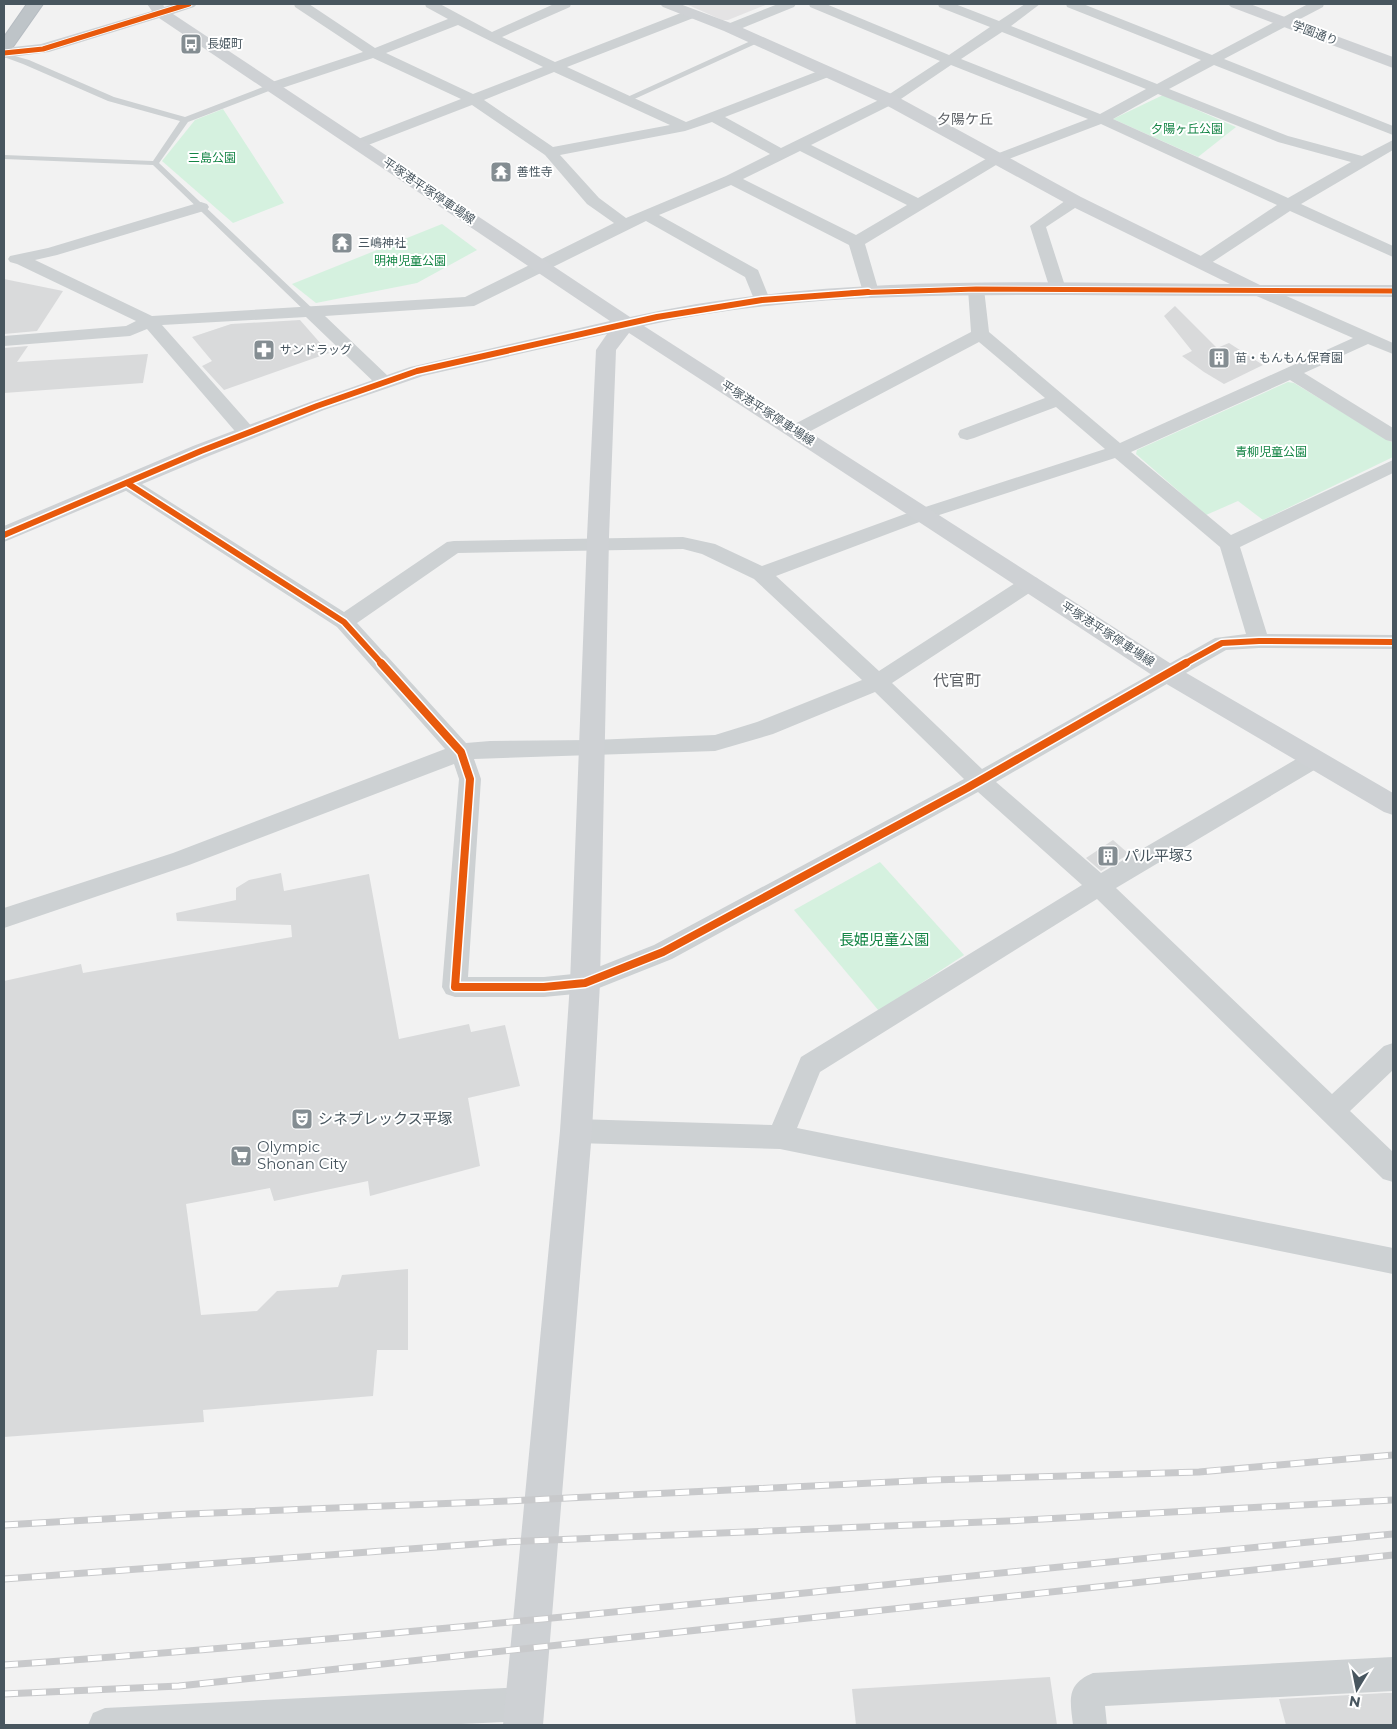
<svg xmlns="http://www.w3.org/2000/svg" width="1397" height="1729" viewBox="0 0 1397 1729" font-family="Montserrat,'Noto Sans JP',sans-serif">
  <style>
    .education { fill: #e4e3e4 }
    .green { fill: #d5f1df }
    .building { fill: #d9dadb }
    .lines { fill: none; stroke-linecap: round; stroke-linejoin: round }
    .highway-casing { stroke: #b6bcc2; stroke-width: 2 }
    .lane { fill: #cdd1d3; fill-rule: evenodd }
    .street { fill: #cdd1d3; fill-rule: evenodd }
    .secondary { fill: #ced1d4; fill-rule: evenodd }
    .highway { fill: #bec4c8; fill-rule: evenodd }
    .rail-casing { stroke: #c8c9cb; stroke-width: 7 }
    .rail { stroke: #fff; stroke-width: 5; stroke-dasharray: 14; stroke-linecap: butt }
    .cycleway-far2-casing { stroke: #fff; stroke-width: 7 }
    .cycleway-far1-casing { stroke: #fff; stroke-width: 9 }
    .cycleway-casing { stroke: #fff; stroke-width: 11 }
    .cycleway-far2 { stroke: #e8590c; stroke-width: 5 }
    .cycleway-far1 { stroke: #e8590c; stroke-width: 6 }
    .cycleway { stroke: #e8590c; stroke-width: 8 }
    .labels { text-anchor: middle; stroke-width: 4; stroke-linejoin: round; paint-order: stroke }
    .far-street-label { font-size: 12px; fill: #48565f; stroke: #fff }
    .far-poi-label { font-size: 12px; fill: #48565f; stroke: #fff; text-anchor: start }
    .far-park-label { font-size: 12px; fill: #148545; stroke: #fff }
    .far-neighbourhood-label { font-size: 14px; fill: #5d6166; stroke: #fff }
    .poi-label { font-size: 15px; fill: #48565f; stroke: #fff; text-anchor: start }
    .park-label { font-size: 15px; fill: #148545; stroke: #fff }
    .neighbourhood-label { font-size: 16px; fill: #5d6166; stroke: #fff }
  </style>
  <rect width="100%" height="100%" fill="#f2f2f2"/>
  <polygon class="education" points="686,4 768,4 728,20 722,20"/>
  <g class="green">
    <polygon points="1163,95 1236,127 1198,157 1113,119"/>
    <polygon points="223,109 284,203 233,223 162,161 195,120"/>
    <polygon points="442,224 477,250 417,283 316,303 292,284"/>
    <polygon points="1288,382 1294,383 1393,443 1393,457 1263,520 1238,501 1206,515 1136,454 1137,450"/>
    <polygon points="880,862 964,955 879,1011 794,910"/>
  </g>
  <g class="building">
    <polygon points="4,279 63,291 37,331 4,334"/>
    <polygon points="1175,306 1217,348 1229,343 1263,365 1224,384 1204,372 1182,356 1192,351 1164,316"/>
    <polygon points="300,320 329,353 224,390 202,366 212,361 192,337 231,324"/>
    <polygon points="28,346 17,362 148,354 143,383 4,393 4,348"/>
    <polygon points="1113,840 1129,854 1101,871 1086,858"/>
    <polygon points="281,873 284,891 369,874 399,1039 469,1024 471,1032 505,1025 520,1086 468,1098 480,1166 370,1196 368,1181 274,1201 270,1188 186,1204 201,1315 257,1311 277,1291 338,1287 342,1275 408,1269 408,1350 377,1350 373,1396 203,1410 204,1422 4,1437 4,981 81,964 83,973 292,937 291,925 177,921 176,913 236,900 236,888 249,880"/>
    <polygon points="1050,1677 1057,1725 856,1725 852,1689"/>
    <polygon points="1385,1693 1393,1693 1393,1725 1286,1725 1279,1699"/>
  </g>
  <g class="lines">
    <g class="highway-casing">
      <polygon id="highway" points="27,4 43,4 10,51 4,53 4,37"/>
    </g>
    <g class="lane">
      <polygon points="755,39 762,41 630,101 623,99"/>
      <polygon points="4,53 29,60 114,97 185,117 268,85 274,85 274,89 188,122 159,163 314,310 314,314 308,314 153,165 4,159 4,155 153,161 180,121 108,101 23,64 4,57"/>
    </g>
    <g class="street">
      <path d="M294 4H309L375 48 448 19 426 7 425 4H440L492 32 554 4H571L570 7 502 37 555 62 686 11H696L698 14 696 17 567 67 686 122 821 70H831L833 73 831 76 725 117 781 148 885 97 940 61 810 7 809 4H826L949 55 990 27 939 7 938 4H955L999 21 1025 4H1040L1011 26 1157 84 1201 60 1067 7 1066 4H1083L1212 55 1308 4H1324L1323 7 1224 59 1393 126V135L1214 65 1169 89 1288 136 1362 156 1393 140V150L1301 204 1393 246V257L1290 211 1208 265H1196L1194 262 1196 259 1277 205 1101 124 1001 162 865 244 879 292 877 296H865L863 292 849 245 731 185 659 215 758 270 770 300 768 304H756L745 277 646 221 474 306 325 316 390 378 393 382 390 386 384 387 378 386 306 317 162 325 254 429 256 433 254 437 247 439 240 437 147 329 130 336 4 346V336L126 326 136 321 17 264 10 262 8 259 10 256 48 248 201 202 207 204 209 207 207 210 57 255 35 260 152 316 465 297 614 223 587 204 545 155 472 105 363 147H353L350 144 353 141 461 99 373 58 276 90H266L264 87 266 84 363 52 295 7ZM458 25 543 67 473 94 386 53ZM1002 32 1146 89 1100 114 961 59ZM951 65 1088 119 991 156 918 198 811 145 895 103ZM554 72 670 125 553 147 484 100ZM1158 94 1278 142 1351 162 1288 198 1113 119ZM712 122 770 154 726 176 626 218 599 198 560 155 685 131ZM800 151 907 205 856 235 743 179Z"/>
      <polygon points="778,4 796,4 794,7 735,31 725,31 723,28 725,25"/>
      <polygon points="1075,196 1081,198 1083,201 1081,204 1046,227 1066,289 1064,293 1052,293 1050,289 1030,226 1069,198"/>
      <path d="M976 284 982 285 984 289 989 332 1120 443 1353 338 1252 294 1250 290 1252 286H1264L1393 343V354L1368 344 1304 373 1393 428V442L1386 440 1290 380 1131 452 1231 535 1393 460V473L1240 547 1267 634 1393 635V649L1259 648 1226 650 996 782 1101 873 1305 754 1313 752 1321 754 1324 760 1321 766 1116 888 1332 1094 1384 1046 1393 1043V1070L1350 1111 1393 1152V1182L1383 1179 1097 899 820 1072 797 1128 1393 1248V1274L780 1149 576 1143 566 1139 563 1131 566 1123 576 1119 772 1125 801 1057 1082 885 978 792 672 959 594 990 585 993 544 997H455L446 994 442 987 459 779 454 764 189 865 4 928V908L173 853 445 749 337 627 120 487 117 483 120 479 127 477 134 479 344 612 447 542 454 541 683 537 715 544 762 566 916 510 1105 449 1056 407 974 438 967 440 960 438 958 434 960 430 1045 398 979 342 803 435 796 437 789 435 787 431 789 427 971 332 968 289 970 285ZM1115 458 1220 547 1246 634 1215 638 982 769 892 683 1037 588 1040 583 1037 578 1030 576 1023 578 879 671 776 576 930 518ZM683 549 702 554 754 579 862 680 757 722 715 735 593 740 490 741 466 743 357 623 458 553ZM875 692 964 779 654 945 583 973 544 977H468L481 779 474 759 715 751 773 734Z"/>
      <path d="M1393 1657V1691L1105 1706 1107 1725H1073C1070 1700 1066 1684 1093 1673Z"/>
      <polygon points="525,1687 537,1692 542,1704 537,1716 525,1721 440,1725 88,1725 93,1713 105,1708"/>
    </g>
    <g class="secondary">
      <path d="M147 4H163L164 7 174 4H197L194 7 173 14 630 317C827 273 1031 283 1230 284L1069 205 884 104 724 31 663 7 660 4H680L736 25 896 96 1081 197 1260 285H1393V297C1284 296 1174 296 1065 295 925 295 782 295 644 326L1176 667 1393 793V815L1384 812 1158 679 788 436 629 333 616 350 609 537 600 983 592 1131 543 1725H503L560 1131 570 983 587 537 596 350 607 334 423 376 324 410 209 456 4 542V526L193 446 310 402 410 367 610 321 159 18 49 52 4 58V48L41 44 152 11Z"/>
      <polygon points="1228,4 1250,4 1393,57 1393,68 1231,7"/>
    </g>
    <use href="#highway" class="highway"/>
    <g class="rail-casing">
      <g id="rail">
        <polyline points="4,1525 189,1514 508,1501 932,1480 1199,1472 1393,1455"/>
        <polyline points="4,1579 504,1542 1007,1521 1393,1500"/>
        <path d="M4 1665C468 1632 930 1578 1393 1534"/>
        <polyline points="4,1694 179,1686 1393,1555"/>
      </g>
    </g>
    <use href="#rail" class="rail"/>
    <g class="cycleway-far2-casing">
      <g id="cycleway-far2">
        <polyline points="4,53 43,49 189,4"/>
        <polyline points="851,293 976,289 1393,291"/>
      </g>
    </g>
    <g class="cycleway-far1-casing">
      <g id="cycleway-far1">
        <polyline points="127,483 344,622 382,664"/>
        <polyline points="4,535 201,451 317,406 417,371 657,317 762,300 868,292"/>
        <polyline points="1184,664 1222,643 1259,641 1393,642"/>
      </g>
    </g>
    <g class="cycleway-casing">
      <polyline id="cycleway" points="381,663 461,752 470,779 455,987 544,987 585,983 663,952 967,788 1186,663"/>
    </g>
    <use href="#cycleway-far2" class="cycleway-far2"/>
    <use href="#cycleway-far1" class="cycleway-far1"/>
    <use href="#cycleway" class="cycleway"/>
  </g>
  <defs>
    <g id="bus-square" transform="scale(1.125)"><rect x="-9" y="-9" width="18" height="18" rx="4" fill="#848d92" stroke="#fff"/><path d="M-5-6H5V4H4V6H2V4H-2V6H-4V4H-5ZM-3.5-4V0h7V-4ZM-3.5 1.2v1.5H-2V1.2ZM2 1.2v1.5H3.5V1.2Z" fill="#fff"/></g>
    <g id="temple-square" transform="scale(1.125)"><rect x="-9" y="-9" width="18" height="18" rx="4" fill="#848d92" stroke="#fff"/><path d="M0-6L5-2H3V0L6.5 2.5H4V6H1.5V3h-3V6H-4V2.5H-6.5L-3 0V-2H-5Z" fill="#fff"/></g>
    <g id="pharmacy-square" transform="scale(1.125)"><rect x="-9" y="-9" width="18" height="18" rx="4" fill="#848d92" stroke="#fff"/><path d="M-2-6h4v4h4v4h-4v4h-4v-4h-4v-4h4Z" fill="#fff"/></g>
    <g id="building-square" transform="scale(1.125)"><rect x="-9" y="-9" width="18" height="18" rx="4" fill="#848d92" stroke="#fff"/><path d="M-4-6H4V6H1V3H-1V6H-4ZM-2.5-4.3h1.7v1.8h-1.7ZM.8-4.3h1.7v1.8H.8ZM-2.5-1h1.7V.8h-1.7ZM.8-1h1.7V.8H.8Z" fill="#fff"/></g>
    <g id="theatre-square" transform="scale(1.125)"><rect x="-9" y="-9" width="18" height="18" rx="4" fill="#848d92" stroke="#fff"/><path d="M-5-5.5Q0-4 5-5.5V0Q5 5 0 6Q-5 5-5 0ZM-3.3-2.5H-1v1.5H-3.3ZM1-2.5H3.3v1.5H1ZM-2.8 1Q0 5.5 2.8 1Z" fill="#fff"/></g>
    <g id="supermarket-square" transform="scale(1.125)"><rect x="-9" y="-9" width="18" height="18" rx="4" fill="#848d92" stroke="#fff"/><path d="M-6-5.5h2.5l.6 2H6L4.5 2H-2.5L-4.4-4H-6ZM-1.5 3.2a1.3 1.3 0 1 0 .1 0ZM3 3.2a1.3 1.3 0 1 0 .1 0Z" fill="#fff"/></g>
  </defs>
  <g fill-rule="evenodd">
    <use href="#bus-square" x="191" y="44"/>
    <use href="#temple-square" x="501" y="172"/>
    <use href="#temple-square" x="342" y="243"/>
    <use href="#pharmacy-square" x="264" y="350"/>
    <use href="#building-square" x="1219" y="358"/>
    <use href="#building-square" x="1108" y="856"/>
    <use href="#theatre-square" x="302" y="1119"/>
    <use href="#supermarket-square" x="241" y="1156"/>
  </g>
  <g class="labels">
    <g class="far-street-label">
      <text transform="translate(1315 33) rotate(21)" y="4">学園通り</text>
      <text transform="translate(429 191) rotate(34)" y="4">平塚港平塚停車場線</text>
      <text transform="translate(768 413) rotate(33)" y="4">平塚港平塚停車場線</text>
      <text transform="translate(1108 634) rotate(33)" y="4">平塚港平塚停車場線</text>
    </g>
    <g class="far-poi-label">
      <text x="207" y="48">長姫町</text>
      <text x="517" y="176">善性寺</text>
      <text x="358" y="247">三嶋神社</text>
      <text x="280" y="354">サンドラッグ</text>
      <text x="1235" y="362">苗・もんもん保育園</text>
    </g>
    <g class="far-park-label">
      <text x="1187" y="133">夕陽ヶ丘公園</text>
      <text x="212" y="162">三島公園</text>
      <text x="410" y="265">明神児童公園</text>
      <text x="1271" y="456">青柳児童公園</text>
    </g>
    <g class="far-neighbourhood-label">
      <text x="965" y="124">夕陽ケ丘</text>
    </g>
    <g class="poi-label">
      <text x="1124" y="861">パル平塚3</text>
      <text x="318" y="1124">シネプレックス平塚</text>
      <text x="257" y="1152">Olympic<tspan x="257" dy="17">Shonan City</tspan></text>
    </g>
    <g class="park-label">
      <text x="884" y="945">長姫児童公園</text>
    </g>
    <g class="neighbourhood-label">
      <text x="957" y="686">代官町</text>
    </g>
  </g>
  <rect width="1397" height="1729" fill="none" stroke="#48565f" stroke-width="10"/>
  <g transform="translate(1357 1689) rotate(190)" stroke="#ffffff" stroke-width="4" paint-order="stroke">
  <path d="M0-4L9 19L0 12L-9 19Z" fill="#48565f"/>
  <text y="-8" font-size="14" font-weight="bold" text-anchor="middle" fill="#48565f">N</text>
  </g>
</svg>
